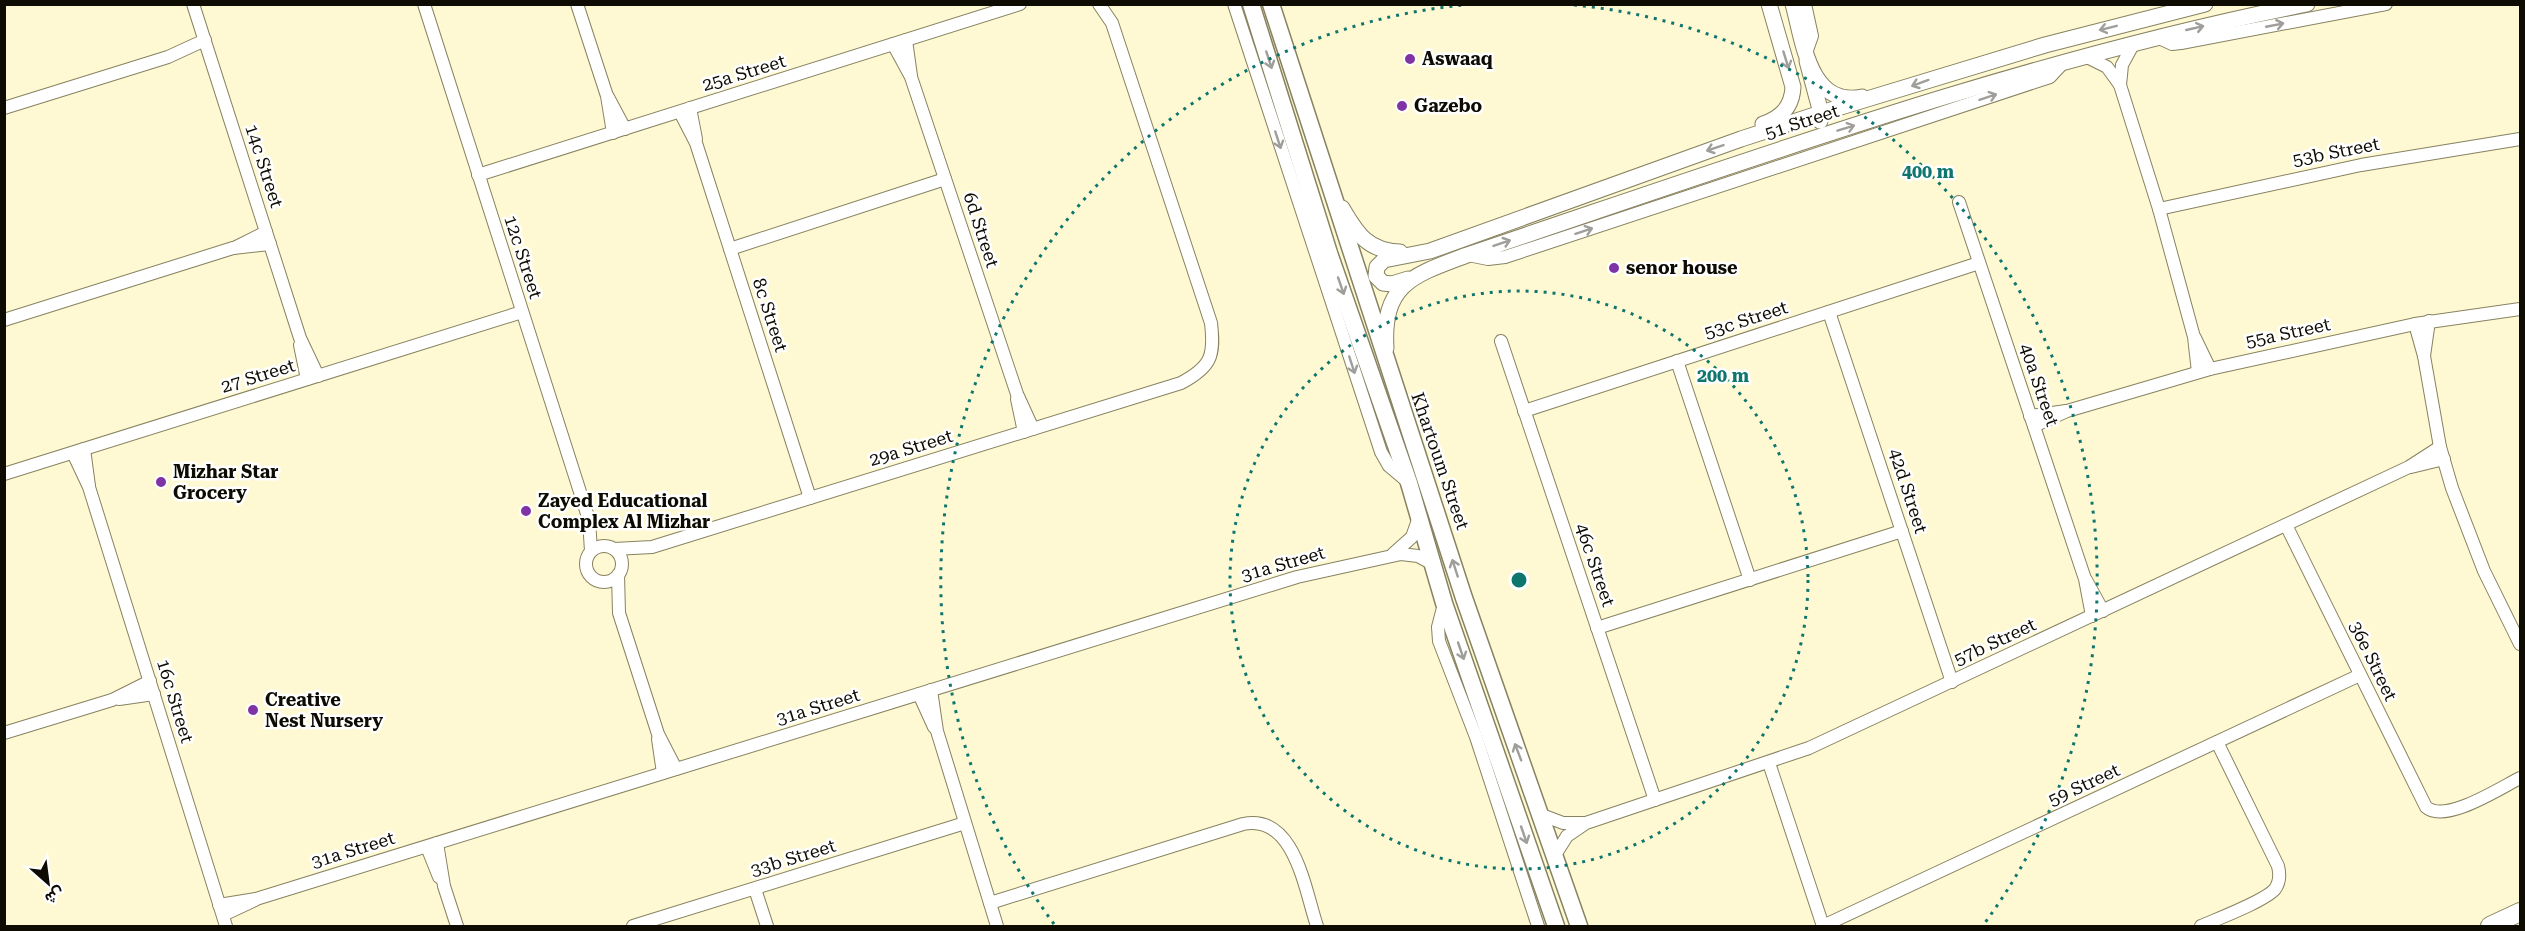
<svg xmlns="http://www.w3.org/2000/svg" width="2525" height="931" viewBox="0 0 2525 931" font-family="'Roboto Serif',Vazirmatn,serif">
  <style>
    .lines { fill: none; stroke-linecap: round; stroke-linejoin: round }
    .minor-casing { stroke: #878260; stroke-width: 14 }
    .tertiary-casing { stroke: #878260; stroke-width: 17 }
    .secondary-casing { stroke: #878260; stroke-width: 19 }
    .primary-casing { stroke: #878260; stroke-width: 20 }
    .minor { stroke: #fff; stroke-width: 12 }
    .tertiary { stroke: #fff; stroke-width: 15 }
    .secondary { stroke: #fff; stroke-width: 16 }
    .primary { stroke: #fff; stroke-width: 18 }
    .oneway { stroke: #9f9e9a }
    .ring { fill: none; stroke: #0f766e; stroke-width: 3; stroke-dasharray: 3 6 }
    .poi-dot { fill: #7e34a5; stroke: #fff; stroke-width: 2 }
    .labels { text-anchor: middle; stroke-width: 5; stroke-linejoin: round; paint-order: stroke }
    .poi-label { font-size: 18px; font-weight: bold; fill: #0e0c02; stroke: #fff; text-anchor: start }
    .street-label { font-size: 18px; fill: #0e0c02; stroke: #fff }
    .centre { fill: #0f766e; stroke: #fff; stroke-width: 3 }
    .ring-label { font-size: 18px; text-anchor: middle; font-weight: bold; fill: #0f766e; stroke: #fff; stroke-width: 5; stroke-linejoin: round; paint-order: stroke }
  </style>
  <rect width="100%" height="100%" fill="#fef9d3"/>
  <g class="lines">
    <g class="minor-casing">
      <g id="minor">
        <polyline points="193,4 300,338 318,376"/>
        <polyline points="424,4 589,520 591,551"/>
        <polyline points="577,4 607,96 613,133"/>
        <polyline points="1234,4 1381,452 1389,466 1408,482"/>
        <polyline points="1805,4 1812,36 1806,53"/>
        <polyline points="2157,37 2172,44 2181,43 2386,4"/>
        <polyline points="906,40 911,76"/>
        <polyline points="893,44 911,77 1017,394 1033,429"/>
        <polyline points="2085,56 2107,67 2120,85 2159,209 2194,337 2198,372"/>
        <polyline points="2120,85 2122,65 2134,43"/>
        <polyline points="608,97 625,129"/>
        <polyline points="4,108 168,57 205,40"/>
        <polyline points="690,108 696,139"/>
        <polyline points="680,112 696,143 810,498"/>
        <polyline points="478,175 1020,4"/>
        <polyline points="1959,202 2085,579 2092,616"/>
        <polyline points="2159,209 2361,165 2520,139"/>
        <polyline points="234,248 266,232"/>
        <polyline points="730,249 945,179"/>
        <polyline points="1468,255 1488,259 1505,257 2050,77 2064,62"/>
        <polyline points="1829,312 1952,682"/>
        <polyline points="4,320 233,248 270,244"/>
        <polyline points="2415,324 2424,356 2440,447 2452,488 2484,571 2520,644"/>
        <polyline points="2195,338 2210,369"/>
        <polyline points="1501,341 1655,800"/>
        <polyline points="300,345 307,379"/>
        <polyline points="2424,356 2429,321"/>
        <polyline points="1677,361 1750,580"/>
        <polyline points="1017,399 1024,432"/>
        <polyline points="1524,411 1979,263"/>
        <polyline points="2030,416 2066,411"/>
        <polyline points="2034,426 2067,411 2210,369 2415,324 2520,309"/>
        <polyline points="84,449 89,486"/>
        <polyline points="73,453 89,487 226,926"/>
        <polyline points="2411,467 2444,459"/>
        <polyline points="4,474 522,312"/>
        <path d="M2286 525 2426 807C2445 824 2500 788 2520 778"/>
        <circle cx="604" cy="564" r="18"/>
        <path d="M614 549 652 547 1181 383C1211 367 1215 356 1211 323L1112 23 1099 4"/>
        <polyline points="1393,554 1412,537 1418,520"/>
        <polyline points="618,575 619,613 658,734 676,769"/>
        <polyline points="2086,580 2103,611"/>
        <polyline points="1444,604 1438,627 1439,641 1476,737 1538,926"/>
        <polyline points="1597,628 1902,531"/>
        <polyline points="931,690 937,731 997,926"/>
        <polyline points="919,694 934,727"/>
        <polyline points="119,699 154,694"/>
        <polyline points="4,733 112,700 150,681"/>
        <polyline points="658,739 663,773"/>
        <polyline points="1769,763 1823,926"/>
        <polyline points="1542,815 1563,823 1584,823"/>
        <polyline points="437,843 444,886 457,926"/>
        <polyline points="427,847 439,877"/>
        <polyline points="1555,855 1567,836 1586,823 1809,748 2409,467 2440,447"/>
        <polyline points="755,889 767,926"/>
        <path d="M990 903 1243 824C1295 813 1305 891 1317 926"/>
        <polyline points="219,905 256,899 1297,577 1401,554 1418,556 1431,563"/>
        <polyline points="223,915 255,900"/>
        <polyline points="633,926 965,823"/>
        <polyline points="1823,926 2360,675"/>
        <path d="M2201 926C2217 919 2265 901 2275 889 2280 882 2280 874 2278 866L2217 742"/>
      </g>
    </g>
    <g class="tertiary-casing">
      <g id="tertiary">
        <path d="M1793 4C1803 40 1809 108 1862 97"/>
        <polyline points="1807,61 1821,113 1820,121"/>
        <path d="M1763 124C1781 118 1792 107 1793 87L1769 4"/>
        <path d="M1342 208C1357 234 1368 251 1400 252"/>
        <polyline points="1408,279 1392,284 1383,283 1376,276 1377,267 1384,260 1430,251 1741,139 1821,113 2045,45 2205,4"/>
        <path d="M1386 348C1382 283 1414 275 1467 255 1744 162 2020 61 2307 4"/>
      </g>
    </g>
    <g class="secondary-casing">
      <g id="secondary">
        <polyline points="1251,4 1329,253 1409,483 1444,603 1556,926"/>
        <polyline points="1271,4 1464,598 1579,926"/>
      </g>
    </g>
    <g class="primary-casing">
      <polyline id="primary" points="2490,926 2520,912"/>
    </g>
    <use href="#minor" class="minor"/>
    <use href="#tertiary" class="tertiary"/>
    <use href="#secondary" class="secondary"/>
    <use href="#primary" class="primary"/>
  </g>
  <defs><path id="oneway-shaft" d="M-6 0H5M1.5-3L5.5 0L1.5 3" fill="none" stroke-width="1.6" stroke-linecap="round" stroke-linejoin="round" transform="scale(1.5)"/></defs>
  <g class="oneway">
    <use href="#oneway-shaft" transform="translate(2275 25) rotate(-11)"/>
    <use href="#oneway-shaft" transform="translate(2108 28) rotate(166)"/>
    <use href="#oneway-shaft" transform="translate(2195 28) rotate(-13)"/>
    <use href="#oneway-shaft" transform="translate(1269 60) rotate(72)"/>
    <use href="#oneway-shaft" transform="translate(1786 60) rotate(73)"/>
    <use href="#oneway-shaft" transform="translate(1920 83) rotate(160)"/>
    <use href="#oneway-shaft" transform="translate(1988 97) rotate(-18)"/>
    <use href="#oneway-shaft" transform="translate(1846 128) rotate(-17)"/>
    <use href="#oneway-shaft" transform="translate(1278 140) rotate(72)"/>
    <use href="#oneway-shaft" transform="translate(1715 148) rotate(161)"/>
    <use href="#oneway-shaft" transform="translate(1584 231) rotate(-18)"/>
    <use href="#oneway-shaft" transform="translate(1502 243) rotate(-19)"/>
    <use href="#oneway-shaft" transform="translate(1341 286) rotate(71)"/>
    <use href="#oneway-shaft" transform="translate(1352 365) rotate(72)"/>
    <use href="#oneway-shaft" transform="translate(1455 568) rotate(-108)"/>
    <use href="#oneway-shaft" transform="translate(1461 651) rotate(71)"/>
    <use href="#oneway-shaft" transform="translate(1518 752) rotate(-111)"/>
    <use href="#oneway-shaft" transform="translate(1524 835) rotate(71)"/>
  </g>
  <g class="ring">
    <circle cx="1519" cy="580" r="289"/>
    <path d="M1054 924A578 578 0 0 1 1464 5M1574 5A578 578 0 0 1 1984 924"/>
  </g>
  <g class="poi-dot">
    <circle cx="1410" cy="59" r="6"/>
    <circle cx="1402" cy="106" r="6"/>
    <circle cx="1614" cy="268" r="6"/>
    <circle cx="161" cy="482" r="6"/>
    <circle cx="526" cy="511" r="6"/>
    <circle cx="253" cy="710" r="6"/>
  </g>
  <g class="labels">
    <g class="poi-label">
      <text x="1422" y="65">Aswaaq</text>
      <text x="1414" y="112">Gazebo</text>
      <text x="1626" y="274">senor house</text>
      <text x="173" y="478">Mizhar Star<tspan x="173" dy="21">Grocery</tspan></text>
      <text x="538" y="507">Zayed Educational<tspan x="538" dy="21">Complex Al Mizhar</tspan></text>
      <text x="265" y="706">Creative<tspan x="265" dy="21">Nest Nursery</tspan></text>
    </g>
    <g class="street-label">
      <text transform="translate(744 73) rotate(-17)" y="6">25a Street</text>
      <text transform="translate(1802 122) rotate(-18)" y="6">51 Street</text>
      <text transform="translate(2336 152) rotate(-11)" y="6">53b Street</text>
      <text transform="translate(264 166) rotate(72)" y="6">14c Street</text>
      <text transform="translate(981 230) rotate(72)" y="6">6d Street</text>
      <text transform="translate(523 257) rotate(72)" y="6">12c Street</text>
      <text transform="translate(770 315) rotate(72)" y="6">8c Street</text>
      <text transform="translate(1746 320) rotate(-18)" y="6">53c Street</text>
      <text transform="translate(2288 333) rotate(-12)" y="6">55a Street</text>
      <text transform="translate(258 376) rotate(-17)" y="6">27 Street</text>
      <text transform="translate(2039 385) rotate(71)" y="6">40a Street</text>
      <text transform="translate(911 448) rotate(-17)" y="6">29a Street</text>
      <text transform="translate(1440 461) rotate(71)" y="6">Khartoum Street</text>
      <text transform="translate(1908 491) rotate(72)" y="6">42d Street</text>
      <text transform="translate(1283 564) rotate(-16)" y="6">31a Street</text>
      <text transform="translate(1595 565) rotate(71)" y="6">46c Street</text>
      <text transform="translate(1995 642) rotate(-25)" y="6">57b Street</text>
      <text transform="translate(2373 661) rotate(64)" y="6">36e Street</text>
      <text transform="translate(175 701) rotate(73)" y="6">16c Street</text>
      <text transform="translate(818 707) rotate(-17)" y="6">31a Street</text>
      <text transform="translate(2084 785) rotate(-25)" y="6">59 Street</text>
      <text transform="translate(353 850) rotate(-17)" y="6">31a Street</text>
      <text transform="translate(793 858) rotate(-17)" y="6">33b Street</text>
    </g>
  </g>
  <circle cx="1519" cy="580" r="9" class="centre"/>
  <g class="ring-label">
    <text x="1928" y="178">400 m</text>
    <text x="1723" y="382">200 m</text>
  </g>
  <rect width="2525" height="931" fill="none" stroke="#0e0c02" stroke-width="12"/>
  <g transform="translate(48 883) rotate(152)" stroke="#ffffff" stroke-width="4.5" paint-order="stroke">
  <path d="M0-4.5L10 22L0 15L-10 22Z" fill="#0e0c02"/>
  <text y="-9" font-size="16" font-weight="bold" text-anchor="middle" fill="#0e0c02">ش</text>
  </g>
</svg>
